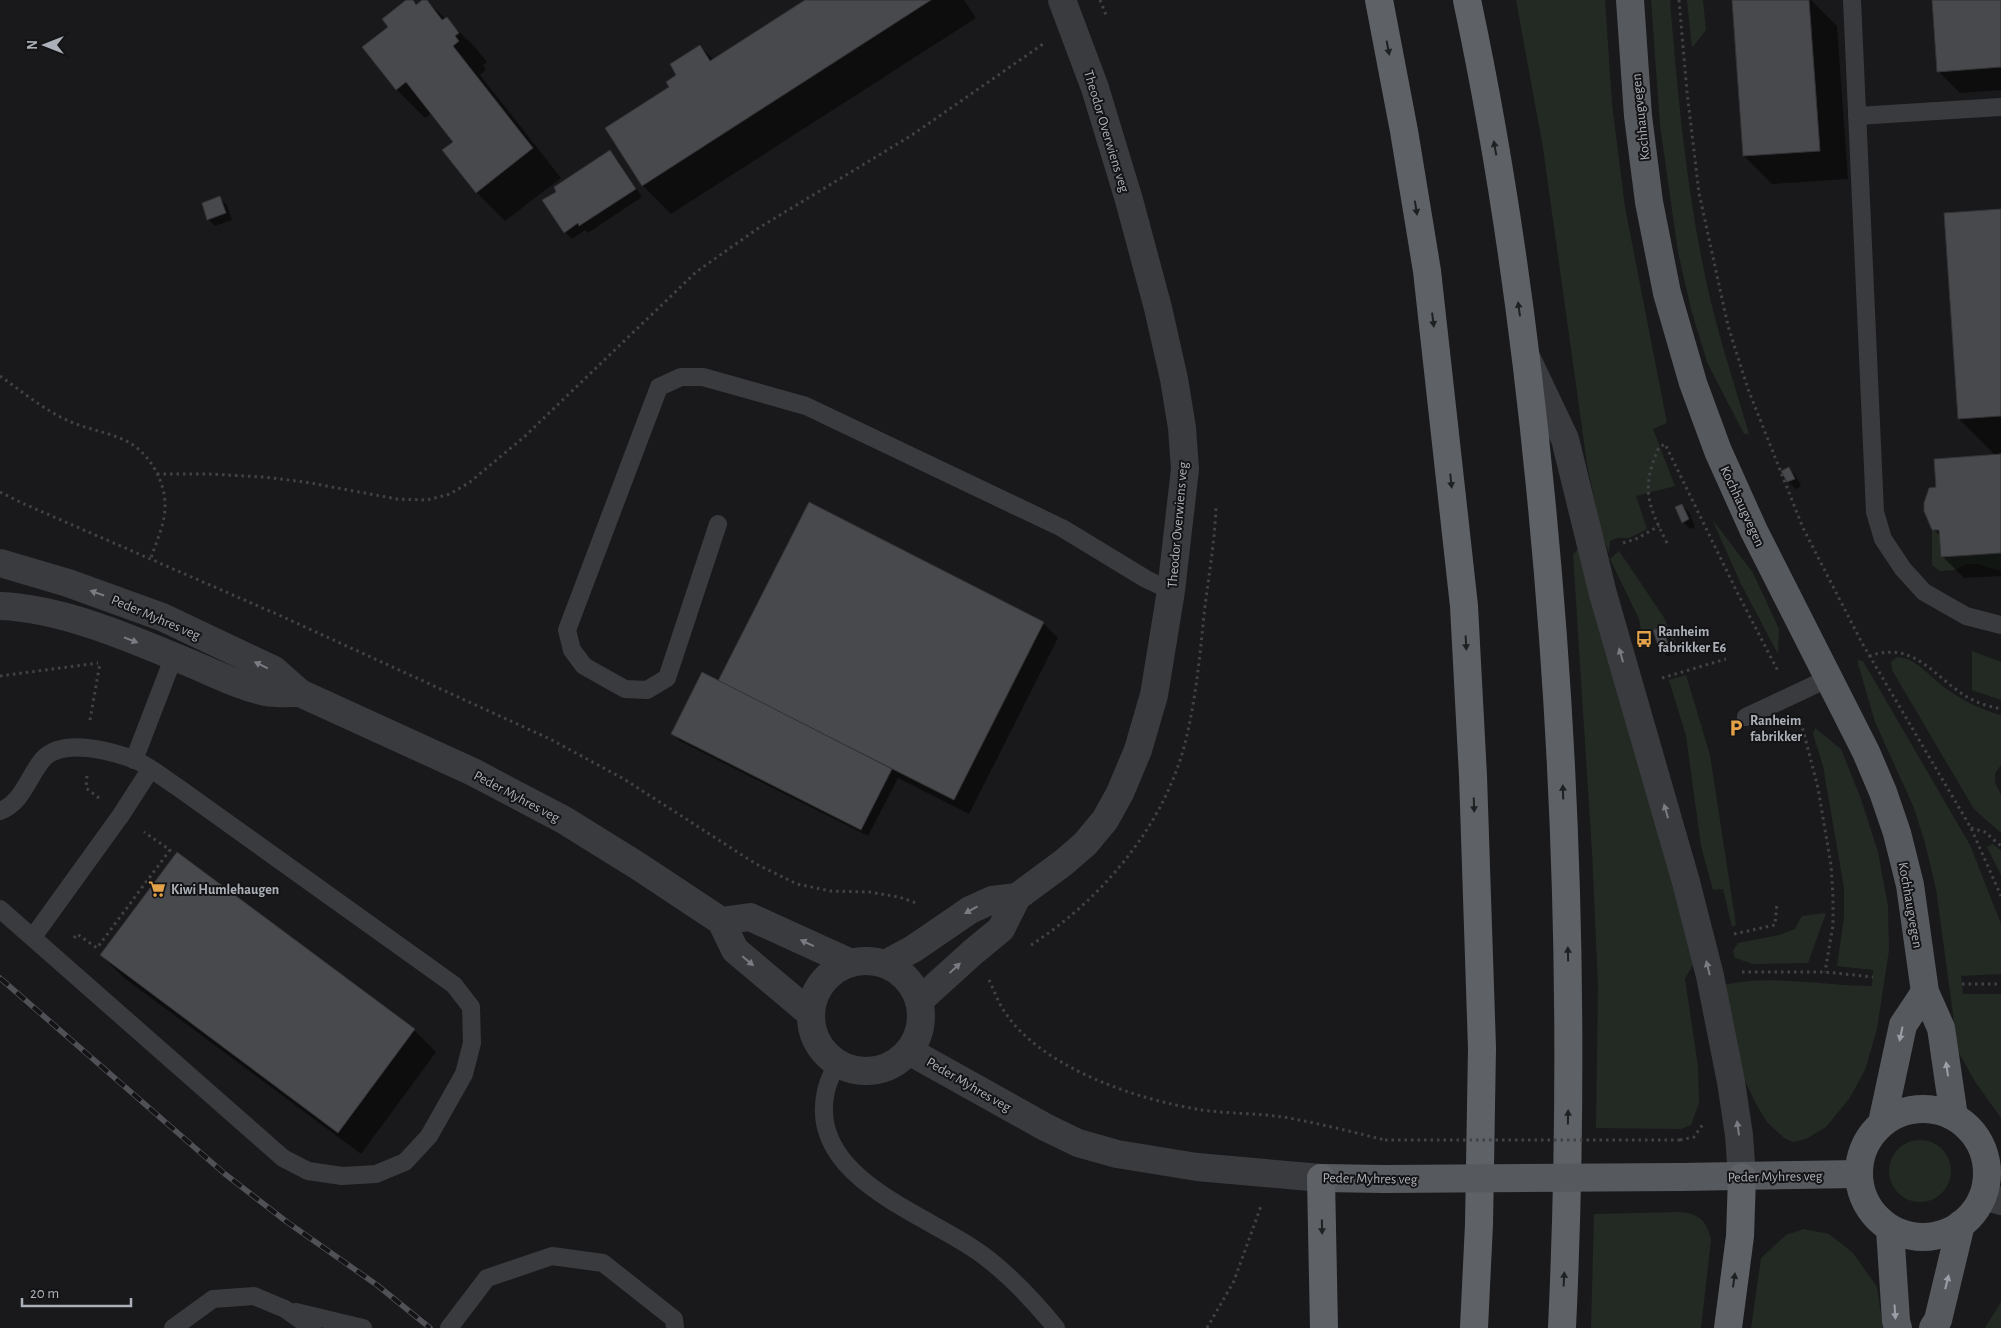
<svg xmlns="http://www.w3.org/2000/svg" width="2001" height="1328" viewBox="0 0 2001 1328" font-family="'Alegreya Sans',sans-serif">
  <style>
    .green { fill: #232a23 }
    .shadow { fill: #0007 }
    .building { fill: #48494d; stroke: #333336 }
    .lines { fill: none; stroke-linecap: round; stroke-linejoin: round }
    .path { stroke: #404246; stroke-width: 3; stroke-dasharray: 2.5 4; stroke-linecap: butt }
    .service { stroke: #3a3b3f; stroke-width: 18 }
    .minor { stroke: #3a3b3f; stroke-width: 28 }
    .tertiary { stroke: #3a3b3f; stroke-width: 28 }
    .primary { stroke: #56595e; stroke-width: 28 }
    .trunk { stroke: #5e6267; stroke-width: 28 }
    .rail-casing { stroke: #4f5156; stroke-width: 5.5 }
    .rail { stroke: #141416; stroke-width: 4; stroke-dasharray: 11; stroke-linecap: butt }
    .path-bridge { stroke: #404246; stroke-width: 3; stroke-dasharray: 2.5 4; stroke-linecap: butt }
    .primary-bridge { stroke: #56595e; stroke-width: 28 }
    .oneway { fill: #1f2022 }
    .oneway2 { fill: #797c82 }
    .oneway3 { fill: #9b9fa7 }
    .labels { text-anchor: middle; stroke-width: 4; stroke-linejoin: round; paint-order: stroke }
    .street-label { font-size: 14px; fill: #acb1b9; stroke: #141416 }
    .poi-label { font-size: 14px; font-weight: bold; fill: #acb1b9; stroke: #141416; text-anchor: start }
  </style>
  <rect width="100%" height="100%" fill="#19191b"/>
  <g class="green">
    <polygon points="1516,0 1605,0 1612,104 1625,207 1667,423 1653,429 1675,486 1636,496 1647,529 1629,538 1617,538 1610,541 1609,553 1601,531 1587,464 1543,148"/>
    <path d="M1651 0H1670C1677 87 1685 175 1702 261 1713 320 1732 376 1749 434H1744L1707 362 1691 309 1678 252 1660 125Z"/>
    <polygon points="1687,0 1703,0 1706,30 1692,48"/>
    <polygon points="1712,519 1753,573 1779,629 1778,654 1741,584"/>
    <polygon points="1932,530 1939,530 1941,557 2001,553 2001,571 1977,564 1966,564 1955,570 1940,571 1932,565"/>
    <polygon points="1579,548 1696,959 1685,979 1698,1066 1699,1103 1691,1125 1681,1129 1596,1128 1598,985 1592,852 1573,554"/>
    <polygon points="1619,551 1663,616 1676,643 1669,647 1663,627 1642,634 1639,619 1610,559"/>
    <polygon points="1972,651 2001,662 2001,700 1972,690"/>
    <path d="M1897 657C1915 657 1930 677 1945 688 1962 700 1981 710 2001 715V765L1995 773V782L2001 795V833L1974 809 1892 670 1891 662Z"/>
    <polygon points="1857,660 1863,661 1970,845 2001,924 2001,974 1961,976 1963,994 2001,994 2001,1118 1974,1080 1958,1051 1936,889 1925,843 1914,808 1875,722"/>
    <polygon points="1686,675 1710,755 1736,925 1732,927 1723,889 1713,890 1701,846 1686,736 1669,680"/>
    <path d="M1815 728 1841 749 1861 799 1878 852 1888 906 1889 950 1877 1029 1865 1070 1849 1099 1826 1127 1806 1139 1793 1142 1784 1138 1767 1122 1756 1104 1744 1079 1724 985C1773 974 1823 986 1872 986L1873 970 1837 966 1844 917V888L1823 766 1813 734Z"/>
    <polygon points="1993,844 2001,851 2001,875 1987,847"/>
    <polygon points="1826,913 1808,963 1753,964 1735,958 1733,951 1738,943 1779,935 1795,929 1802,916"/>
    <circle cx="1920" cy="1171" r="31"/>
    <path d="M1681 1212C1700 1214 1707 1222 1711 1240L1701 1328H1591L1594 1214Z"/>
    <polygon points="1804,1229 1829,1234 1853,1253 1877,1287 1883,1328 1751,1328 1761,1258 1786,1235"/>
    <polygon points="2001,1302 2001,1328 1985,1328"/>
  </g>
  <g class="shadow">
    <polygon points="408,0 411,0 417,6 426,0 475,47 487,62 483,65 486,70 480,75 561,178 505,221 477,193 444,150 454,142 432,113 425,118 397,90 364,47 390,27"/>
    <polygon points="807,0 964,0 976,18 671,214 643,186 607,129 671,87 700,46 714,60"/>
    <polygon points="1733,0 1811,0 1837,26 1848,179 1772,184 1744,156"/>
    <polygon points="1933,0 2001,0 2001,90 1960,93 1938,71"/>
    <polygon points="610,152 617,159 642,197 588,233 585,230 572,239 565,232 558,192"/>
    <polygon points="219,198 227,205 232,220 215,226 208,219"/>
    <polygon points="2001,210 2001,576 1964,578 1942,556 1941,537 1933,529 1927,518 1925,503 1937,489 1996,456 1959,419"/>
    <polygon points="1789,468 1796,476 1801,486 1796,489 1788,482 1783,471"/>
    <polygon points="1682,505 1689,512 1695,527 1690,529 1683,522"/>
    <polygon points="1043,623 1058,638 969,814 898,778 868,836 680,741 673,734 719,682"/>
    <polygon points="1663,629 1670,636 1675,654 1667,656 1660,649"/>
    <polygon points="177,853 414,1030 436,1052 361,1154 123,977 101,955"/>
  </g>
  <g class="building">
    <polygon points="406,0 413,0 416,5 422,0 427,0 442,20 447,17 459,33 455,36 459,41 453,46 533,148 476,193 442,150 453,142 406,82 396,90 362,47 388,27 382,19"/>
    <polygon points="805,0 931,0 642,186 605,128 669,87 666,82 676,75 670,64 700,45 710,61"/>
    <polygon points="1732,0 1809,0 1820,151 1743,156"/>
    <polygon points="1932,0 2001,0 2001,67 1937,72"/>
    <polygon points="610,150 636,189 579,226 578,223 564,233 542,200 556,192 554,187"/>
    <polygon points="220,196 226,213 207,220 202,203"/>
    <polygon points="2001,209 2001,416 1958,419 1944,213"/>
    <polygon points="2001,454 2001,553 1941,557 1939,530 1932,530 1924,511 1924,503 1929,488 1936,487 1934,459"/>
    <polygon points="1789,467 1795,479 1787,482 1781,471"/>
    <polygon points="809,502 1044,622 954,800 718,681"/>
    <polygon points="1682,504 1689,519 1682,523 1675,507"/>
    <polygon points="1663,627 1669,647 1659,649 1653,630"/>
    <polygon points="702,672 892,769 861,830 671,734"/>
    <polygon points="177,852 415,1029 338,1133 100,955"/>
  </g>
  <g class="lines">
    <g class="path">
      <polyline points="1100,0 1106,15"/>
      <polyline points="1679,0 1687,92 1699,193 1728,326 1748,389 1803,528 1862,643 1971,828 2001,896"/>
      <path d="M0 376C23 392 45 411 71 422 88 429 106 432 122 439 147 449 166 480 165 507 165 524 156 542 151 558"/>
      <polyline points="157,474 209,474 263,477 305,482 397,499 427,500 450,494 470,482 524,437 696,272 757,229 912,135 1043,44"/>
      <polyline points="0,492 22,503 281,616 550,739 624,779 756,864 797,884 830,891 869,892 899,897 919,904"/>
      <polyline points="1623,543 1636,539 1659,526"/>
      <path d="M1667 543C1647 503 1641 489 1659 447L1665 444 1738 594 1778 671"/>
      <path d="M1869 656C1919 639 1936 683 1975 701 1983 705 1993 707 2001 709"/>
      <polyline points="0,676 98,663"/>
      <polyline points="1662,678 1726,659"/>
      <polyline points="90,720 100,663"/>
      <polyline points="1801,722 1818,788 1831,865 1833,897 1833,925 1825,972"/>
      <polyline points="87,776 86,788 99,798"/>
      <polyline points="1971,828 1985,832 2001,846"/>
      <polyline points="1734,934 1775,925 1777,902"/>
      <polyline points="74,938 77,934 97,948 170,850 144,832"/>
      <path d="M1031 945C1104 898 1168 821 1187 735 1196 696 1200 655 1204 615 1208 579 1215 542 1216 506"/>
      <polyline points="1742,972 1825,972 1873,977"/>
      <path d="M989 980C994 990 998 1002 1004 1011 1041 1068 1138 1100 1202 1110 1231 1114 1260 1113 1289 1118 1321 1124 1353 1132 1385 1140"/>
      <polyline points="1962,984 2001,984"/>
      <polyline points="1680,1140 1694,1137 1703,1124"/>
      <polyline points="1207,1328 1234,1281 1261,1206"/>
    </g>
    <g class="service">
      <polyline points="1852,0 1875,512 1883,539 1903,569 1924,592 1966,616 2001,625"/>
      <polyline points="1857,116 2001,107"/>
      <polyline points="718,524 667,678 647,690 625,689 584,666 572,650 567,630 659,387 681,377 703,377 806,406 1062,528 1146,579 1171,591"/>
      <polyline points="1746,717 1829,678"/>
      <polyline points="134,760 174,656"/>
      <path d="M0 811C23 803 29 774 44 758 64 738 110 751 133 759 148 765 162 777 176 786L454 985 471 1007 472 1043 464 1074 429 1136 405 1162 376 1174 342 1176 308 1171 283 1158 0 909"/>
      <polyline points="33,937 121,815 150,770"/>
      <path d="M837 1063C833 1072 828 1081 826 1091 806 1178 927 1214 980 1253 1009 1274 1034 1301 1056 1328"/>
      <polyline points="296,1312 363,1328"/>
      <polyline points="173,1328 213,1299 254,1296 285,1309 312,1328"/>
      <polyline points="449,1328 487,1278 552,1256 603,1263 674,1319 675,1328"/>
    </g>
    <g class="minor">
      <polyline points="1528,361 1565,439 1603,594 1686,882 1710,976 1731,1082 1739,1135 1742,1177"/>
      <polyline points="885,964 913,949 970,910 992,900 1017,897"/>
      <polyline points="919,1001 973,952 1001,929 1017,897 1063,863 1085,844 1105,820 1120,793 1138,750 1154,695 1171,591 1185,469 1182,428 1174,379 1158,308 1129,200 1095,88 1062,0"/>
      <polyline points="1983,1196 2001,1201"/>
    </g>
    <g class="tertiary">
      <polyline points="0,563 68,583 162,617 274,670 300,693 473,772 564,820 638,866 721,921 735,950 811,1014"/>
      <path d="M0 606C62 608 135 640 192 664 216 674 241 687 266 692 277 694 290 693 300 693"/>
      <polyline points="721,921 750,917 851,963"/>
      <circle cx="866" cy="1016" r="55"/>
      <polyline points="909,1051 1045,1127 1078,1143 1117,1154 1197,1167 1321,1178"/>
    </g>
    <g class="primary">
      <polyline points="1630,0 1638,116 1649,202 1667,293 1693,383 1718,451 1754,531 1866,752 1883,792 1897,833 1910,885 1925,992 1941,1028 1954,1117"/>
      <circle cx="1923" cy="1173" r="64"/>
      <polyline points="1882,1123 1903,1025 1925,992"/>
      <polyline points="1681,1177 1858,1174"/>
      <polyline points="1321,1178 1384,1179"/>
      <polyline points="1890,1229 1896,1321 1898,1328"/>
      <polyline points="1933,1328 1938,1320 1961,1224"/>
    </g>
    <g class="trunk">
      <polyline points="1379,0 1404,131 1427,271 1464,606 1473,776 1482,1048 1479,1224 1474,1328"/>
      <path d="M1467 0C1502 164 1525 331 1541 497 1568 773 1575 1051 1562 1328"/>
      <polyline points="1321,1178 1324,1328"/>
      <polyline points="1728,1328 1740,1236 1742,1177"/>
    </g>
    <g class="rail-casing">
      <polyline id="rail" points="0,978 225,1174 287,1222 377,1285 430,1328"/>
    </g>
    <use href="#rail" class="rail"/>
    <polyline class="path-bridge" points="1385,1140 1680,1140"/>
    <polyline class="primary-bridge" points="1384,1179 1681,1177"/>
  </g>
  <defs><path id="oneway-solid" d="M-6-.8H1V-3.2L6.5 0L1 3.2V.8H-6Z" transform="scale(1.25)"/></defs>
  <g class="oneway">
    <use href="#oneway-solid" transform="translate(1388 48) rotate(79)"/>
    <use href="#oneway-solid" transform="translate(1495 148) rotate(-100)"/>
    <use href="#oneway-solid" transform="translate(1416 208) rotate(81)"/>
    <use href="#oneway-solid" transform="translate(1519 309) rotate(-98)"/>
    <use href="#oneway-solid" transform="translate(1433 320) rotate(83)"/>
    <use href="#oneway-solid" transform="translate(1451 481) rotate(84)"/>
    <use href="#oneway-solid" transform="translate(1466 643) rotate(87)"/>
    <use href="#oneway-solid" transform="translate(1563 792) rotate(-92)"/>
    <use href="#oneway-solid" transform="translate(1474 805) rotate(88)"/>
    <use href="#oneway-solid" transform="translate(1568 954) rotate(-91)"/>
    <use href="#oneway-solid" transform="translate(1568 1117) rotate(-89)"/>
    <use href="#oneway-solid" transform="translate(1322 1227) rotate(89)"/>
    <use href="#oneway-solid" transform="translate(1564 1279) rotate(-87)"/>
    <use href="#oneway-solid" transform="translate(1734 1280) rotate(-82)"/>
  </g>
  <g class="oneway2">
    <use href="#oneway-solid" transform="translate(97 593) rotate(-161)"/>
    <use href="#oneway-solid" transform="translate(131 640) rotate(21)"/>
    <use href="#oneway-solid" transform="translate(1621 655) rotate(-106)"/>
    <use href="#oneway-solid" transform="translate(261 665) rotate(-154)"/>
    <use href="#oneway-solid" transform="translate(1666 811) rotate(-106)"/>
    <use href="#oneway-solid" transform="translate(971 910) rotate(151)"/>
    <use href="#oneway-solid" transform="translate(807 943) rotate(-155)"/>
    <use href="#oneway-solid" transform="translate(748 961) rotate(40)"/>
    <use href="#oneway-solid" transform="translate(955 968) rotate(-43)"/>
    <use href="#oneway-solid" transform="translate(1708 968) rotate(-104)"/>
    <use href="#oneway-solid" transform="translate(1738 1128) rotate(-98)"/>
  </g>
  <g class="oneway3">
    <use href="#oneway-solid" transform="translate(1901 1034) rotate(102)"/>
    <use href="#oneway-solid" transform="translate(1947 1069) rotate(-98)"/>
    <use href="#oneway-solid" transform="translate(1947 1282) rotate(-76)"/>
    <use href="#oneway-solid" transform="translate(1895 1312) rotate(86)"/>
  </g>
  <defs>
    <g id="bus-bare" transform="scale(1.35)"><path d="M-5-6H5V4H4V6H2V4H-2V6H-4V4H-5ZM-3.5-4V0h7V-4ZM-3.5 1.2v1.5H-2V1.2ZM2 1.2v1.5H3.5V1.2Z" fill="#e3a249" stroke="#141416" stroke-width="2.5" paint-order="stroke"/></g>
    <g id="parking-bare" transform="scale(1.35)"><path d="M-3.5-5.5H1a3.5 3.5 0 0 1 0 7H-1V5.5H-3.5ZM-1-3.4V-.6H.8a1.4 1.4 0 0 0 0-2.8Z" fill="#e3a249" stroke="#141416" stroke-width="2.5" paint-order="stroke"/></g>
    <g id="supermarket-bare" transform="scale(1.35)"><path d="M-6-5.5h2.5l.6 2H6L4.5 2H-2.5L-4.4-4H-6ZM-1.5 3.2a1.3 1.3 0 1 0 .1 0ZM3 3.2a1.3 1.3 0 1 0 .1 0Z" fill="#e3a249" stroke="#141416" stroke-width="2.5" paint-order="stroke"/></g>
  </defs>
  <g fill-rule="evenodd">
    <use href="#bus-bare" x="1644" y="639"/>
    <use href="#parking-bare" x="1736" y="728"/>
    <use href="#supermarket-bare" x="157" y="889"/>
  </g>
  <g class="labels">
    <g class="street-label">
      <text transform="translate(1640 117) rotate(-96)" y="5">Kochhaugvegen</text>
      <text transform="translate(1107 131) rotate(73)" y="5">Theodor Overwiens veg</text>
      <text transform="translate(1743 506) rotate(65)" y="5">Kochhaugvegen</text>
      <text transform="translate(1177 525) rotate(-85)" y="5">Theodor Overwiens veg</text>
      <text transform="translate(156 617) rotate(23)" y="5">Peder Myhres veg</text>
      <text transform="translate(517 796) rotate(28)" y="5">Peder Myhres veg</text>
      <text transform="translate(1911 905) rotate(80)" y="5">Kochhaugvegen</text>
      <text transform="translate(969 1084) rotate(30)" y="5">Peder Myhres veg</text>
      <text transform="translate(1775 1176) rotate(-1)" y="5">Peder Myhres veg</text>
      <text transform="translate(1370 1178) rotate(1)" y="5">Peder Myhres veg</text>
    </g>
    <g class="poi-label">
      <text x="1658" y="636">Ranheim<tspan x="1658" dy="16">fabrikker E6</tspan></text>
      <text x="1750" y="725">Ranheim<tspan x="1750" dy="16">fabrikker</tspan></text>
      <text x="171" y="894">Kiwi Humlehaugen</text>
    </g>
  </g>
  <g transform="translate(45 45) rotate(270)" stroke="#141416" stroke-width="4" paint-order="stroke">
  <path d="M0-4L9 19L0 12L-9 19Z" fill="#acb1b9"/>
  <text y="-8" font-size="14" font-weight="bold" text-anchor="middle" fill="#acb1b9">N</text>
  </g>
  <path d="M22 1298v8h109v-8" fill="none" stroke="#acb1b9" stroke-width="2.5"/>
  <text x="30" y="1298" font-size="15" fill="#acb1b9" stroke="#141416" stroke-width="4" paint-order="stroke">20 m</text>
</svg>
